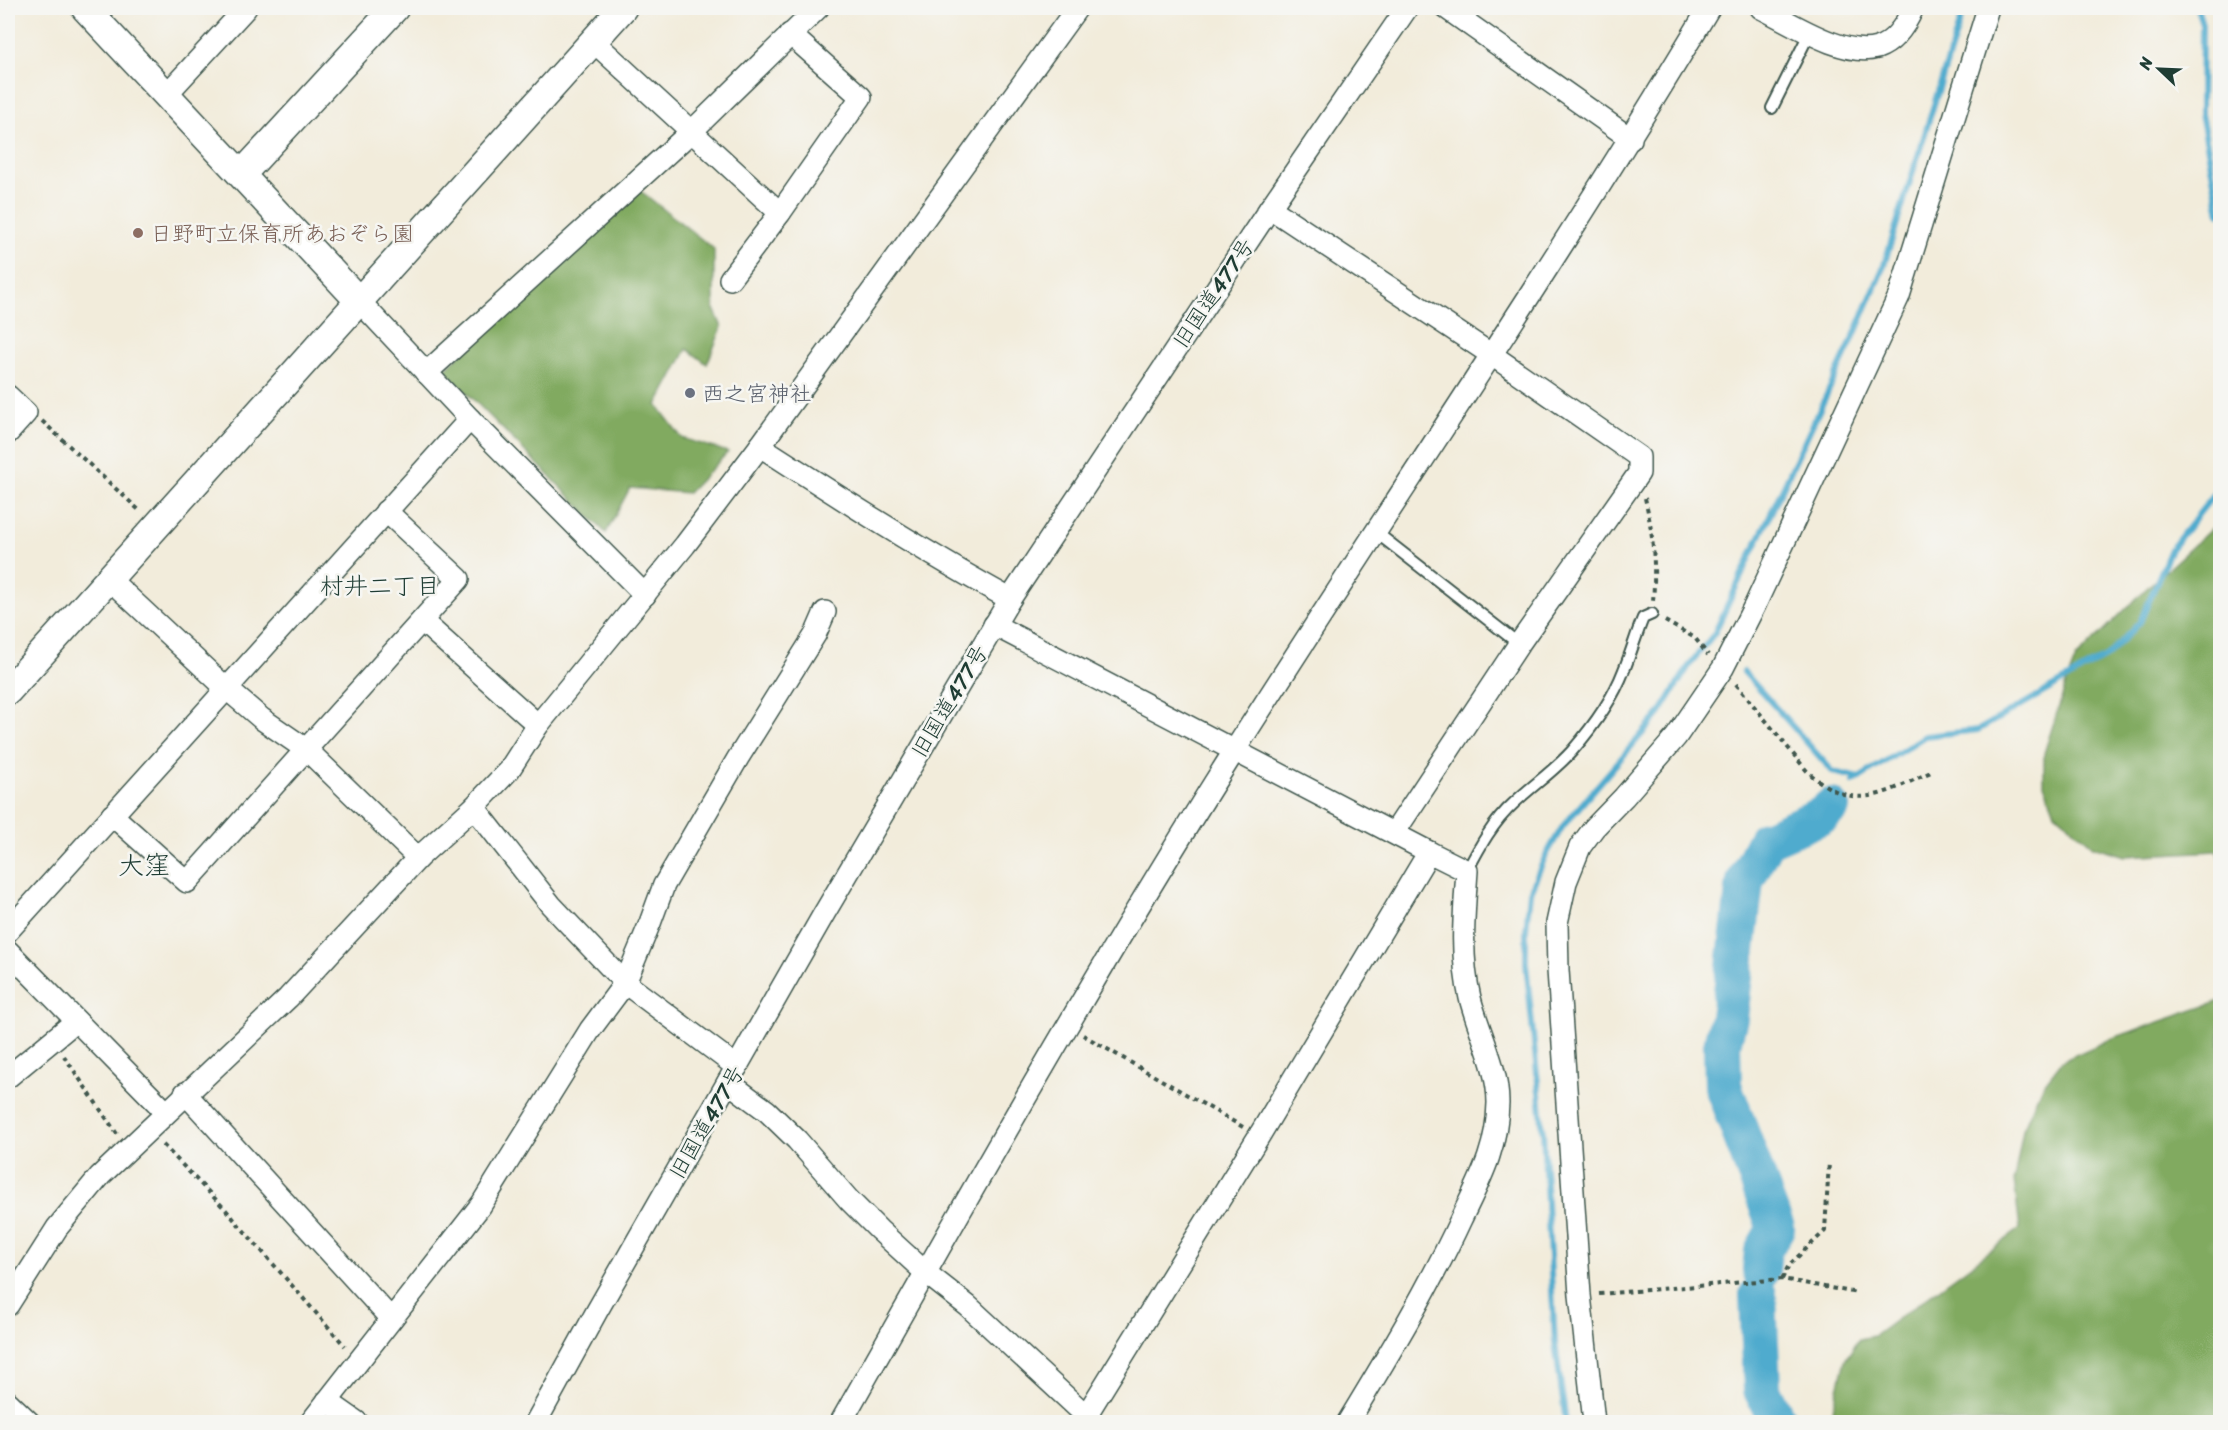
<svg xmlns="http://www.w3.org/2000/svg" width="2228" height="1430" viewBox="0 0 2228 1430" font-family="Sriracha,'Klee One',sans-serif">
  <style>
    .forest { fill: #81aa61; stroke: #50744a; stroke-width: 1.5 }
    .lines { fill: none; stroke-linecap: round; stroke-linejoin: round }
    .stream { stroke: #50abce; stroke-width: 6 }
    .river { stroke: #50abce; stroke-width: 38 }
    .service-casing { stroke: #3f574d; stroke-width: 14 }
    .minor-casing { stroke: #3f574d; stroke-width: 24 }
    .tertiary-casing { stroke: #3f574d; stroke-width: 30 }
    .path { stroke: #3f574d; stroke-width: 4; stroke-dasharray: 4.5 4.5; stroke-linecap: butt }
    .service { stroke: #fff; stroke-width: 10 }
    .minor { stroke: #fff; stroke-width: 21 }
    .tertiary { stroke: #fff; stroke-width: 27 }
    .education-dot { fill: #8d6e63; stroke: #f6f6f2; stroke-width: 2 }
    .worship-dot { fill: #6b7280; stroke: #f6f6f2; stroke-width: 2 }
    .labels { text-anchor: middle; stroke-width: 5; stroke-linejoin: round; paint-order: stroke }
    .education-label { font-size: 22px; fill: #785e54; stroke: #f6f6f2; text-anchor: start }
    .street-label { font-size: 22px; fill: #1f3d34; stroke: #f6f6f2 }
    .worship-label { font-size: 22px; fill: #5b616d; stroke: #f6f6f2; text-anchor: start }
    .neighbourhood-label { font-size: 24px; fill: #1f3d34; stroke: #f6f6f2 }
    .quarter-label { font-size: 26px; fill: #1f3d34; stroke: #f6f6f2 }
  </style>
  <rect width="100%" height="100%" fill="#f6f6f2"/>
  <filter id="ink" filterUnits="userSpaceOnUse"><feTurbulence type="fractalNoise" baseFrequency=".0167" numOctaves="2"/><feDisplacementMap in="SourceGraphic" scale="12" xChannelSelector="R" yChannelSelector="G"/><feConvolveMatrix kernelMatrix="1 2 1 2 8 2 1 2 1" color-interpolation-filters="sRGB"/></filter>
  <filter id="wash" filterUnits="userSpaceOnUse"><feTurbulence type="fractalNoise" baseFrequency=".008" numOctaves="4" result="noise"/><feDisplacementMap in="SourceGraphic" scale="24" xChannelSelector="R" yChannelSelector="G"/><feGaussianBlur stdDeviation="1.35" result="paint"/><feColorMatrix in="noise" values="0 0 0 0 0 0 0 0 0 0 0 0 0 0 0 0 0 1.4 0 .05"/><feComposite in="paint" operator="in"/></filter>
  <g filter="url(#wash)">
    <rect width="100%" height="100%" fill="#f2ecdb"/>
    <g class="forest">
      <polygon points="638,189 714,249 714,309 722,327 707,364 687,349 657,405 682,438 728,452 688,493 630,488 606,533 444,370"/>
      <polygon points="2220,521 2220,858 2217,851 2125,856 2093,846 2055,812 2044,784 2044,753 2067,681 2076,658 2149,586"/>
      <polygon points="2220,1001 2220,1422 1830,1422 1845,1360 1859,1339 1874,1336 2020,1229 2014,1180 2023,1130 2041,1088 2062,1061 2113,1038"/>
    </g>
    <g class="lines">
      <g class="stream">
        <polyline points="2197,8 2202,24 2201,113 2220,213"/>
        <polyline points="1744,672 1833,772 1859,778"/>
        <polyline points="1853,782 1925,736 1978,730 2107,656 2140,622 2171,549 2220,487"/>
        <polyline points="1566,1422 1555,1343 1543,1133 1526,963 1526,930 1530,892 1545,857 1563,826 1660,713 1690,664 1714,634 1851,343 1883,268 1964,8"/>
      </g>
      <g class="river">
        <polyline points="1761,1270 1763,1251 1776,1228 1723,1086 1722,1044 1729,1018 1745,881 1766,840 1821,816 1831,807"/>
        <polyline points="1758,1295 1762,1390 1778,1422"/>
      </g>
    </g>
  </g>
  <g filter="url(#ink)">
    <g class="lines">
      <g class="service-casing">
        <g id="service">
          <polyline points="1772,108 1810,32"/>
          <polyline points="1377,533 1519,644"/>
          <path d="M1467 871C1480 846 1493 822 1514 803 1533 785 1554 771 1572 751 1592 728 1613 699 1624 670 1631 653 1636 635 1643 618L1652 614"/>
        </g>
      </g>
      <g class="minor-casing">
        <g id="minor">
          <polyline points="1446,8 1631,139"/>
          <path d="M1761 8C1790 22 1844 58 1877 48 1895 42 1906 24 1913 8"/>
          <polyline points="593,41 780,213"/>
          <polyline points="166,95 246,8"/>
          <polyline points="1270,208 1492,355 1639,457 1639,473 1519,644 1394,833"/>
          <polyline points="730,279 780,213 861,97 790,34"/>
          <polyline points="360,302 470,419 645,595"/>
          <polyline points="426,373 692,131 818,8"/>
          <polyline points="8,396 26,413 8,433"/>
          <path d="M760 446C842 499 924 552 1010 599"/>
          <polyline points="108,578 227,689 262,719 307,750 418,858"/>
          <polyline points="422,621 538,725"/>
          <polyline points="994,625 1429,852 1259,1136 1082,1422"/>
          <polyline points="474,807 551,905 625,983 737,1067"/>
          <polyline points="112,815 187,882 459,579 386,511"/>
          <polyline points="8,931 470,419"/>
          <polyline points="8,951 166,1112"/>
          <polyline points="8,1077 76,1021"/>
          <polyline points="728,1082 767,1111 797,1140 849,1200 879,1230 926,1273 968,1306 1093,1422"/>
          <polyline points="185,1093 391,1319"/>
          <polyline points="8,1305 57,1228 100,1176 288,998 418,858 474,807 509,770 538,725 685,545 760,446 1077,8"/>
          <polyline points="327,1401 357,1422"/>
          <polyline points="8,1402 29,1422"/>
          <polyline points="311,1422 481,1205 590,1030 625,983 650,923 664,885 738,758 815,635 825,612"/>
          <polyline points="536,1422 597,1311 825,912 1010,599 1270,208 1407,8"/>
          <path d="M841 1422C968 1197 1095 972 1233 753 1391 504 1558 261 1709 8"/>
          <path d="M1348 1422C1388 1356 1428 1290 1461 1219 1480 1179 1497 1150 1498 1103 1498 1067 1479 1033 1470 998 1460 956 1464 914 1467 871L1429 852"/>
          <polyline points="1594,1422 1580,1295 1558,970 1557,923 1566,882 1580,847 1594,828 1624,797 1676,737 1723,668 1755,605 1899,296 1988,8"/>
        </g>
      </g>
      <g class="tertiary-casing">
        <g id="tertiary">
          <polyline points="85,8 360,302"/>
          <polyline points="242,174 395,8"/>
          <polyline points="8,691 623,8"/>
        </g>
      </g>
      <g class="path">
        <polyline points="42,421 139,510"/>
        <path d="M1645 498C1653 533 1656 565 1653 601"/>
        <polyline points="1665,621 1695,638 1708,655"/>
        <path d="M1736 684 1807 771C1855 815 1882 794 1933 771"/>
        <polyline points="1083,1035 1243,1127"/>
        <polyline points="64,1056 117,1134"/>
        <polyline points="163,1145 225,1209 345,1346"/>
        <polyline points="1782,1279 1789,1265 1825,1231 1829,1162"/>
        <polyline points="1599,1294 1782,1279 1857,1293"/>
      </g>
      <use href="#service" class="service"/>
      <use href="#minor" class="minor"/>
      <use href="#tertiary" class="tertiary"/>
    </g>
  </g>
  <circle class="education-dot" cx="138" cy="233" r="6"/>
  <circle class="worship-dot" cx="690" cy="393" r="6"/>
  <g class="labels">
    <g class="education-label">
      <text x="150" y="241">日野町立保育所あおぞら園</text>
    </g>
    <g class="street-label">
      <text transform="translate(1213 293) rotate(-56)" y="8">旧国道477号</text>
      <text transform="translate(949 701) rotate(-59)" y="8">旧国道477号</text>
      <text transform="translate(706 1122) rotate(-60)" y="8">旧国道477号</text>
    </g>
    <g class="worship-label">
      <text x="702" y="401">西之宮神社</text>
    </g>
    <g class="neighbourhood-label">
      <text x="380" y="594">村井二丁目</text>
    </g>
    <g class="quarter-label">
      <text x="144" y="874">大窪</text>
    </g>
  </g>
  <rect width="2228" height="1430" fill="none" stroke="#f6f6f2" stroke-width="30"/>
  <g transform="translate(2159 69) rotate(293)" stroke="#f6f6f2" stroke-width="4.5" paint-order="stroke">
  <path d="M0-4.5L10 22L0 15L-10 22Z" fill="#1f3d34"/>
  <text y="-9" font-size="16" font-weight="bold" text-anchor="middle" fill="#1f3d34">N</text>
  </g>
</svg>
